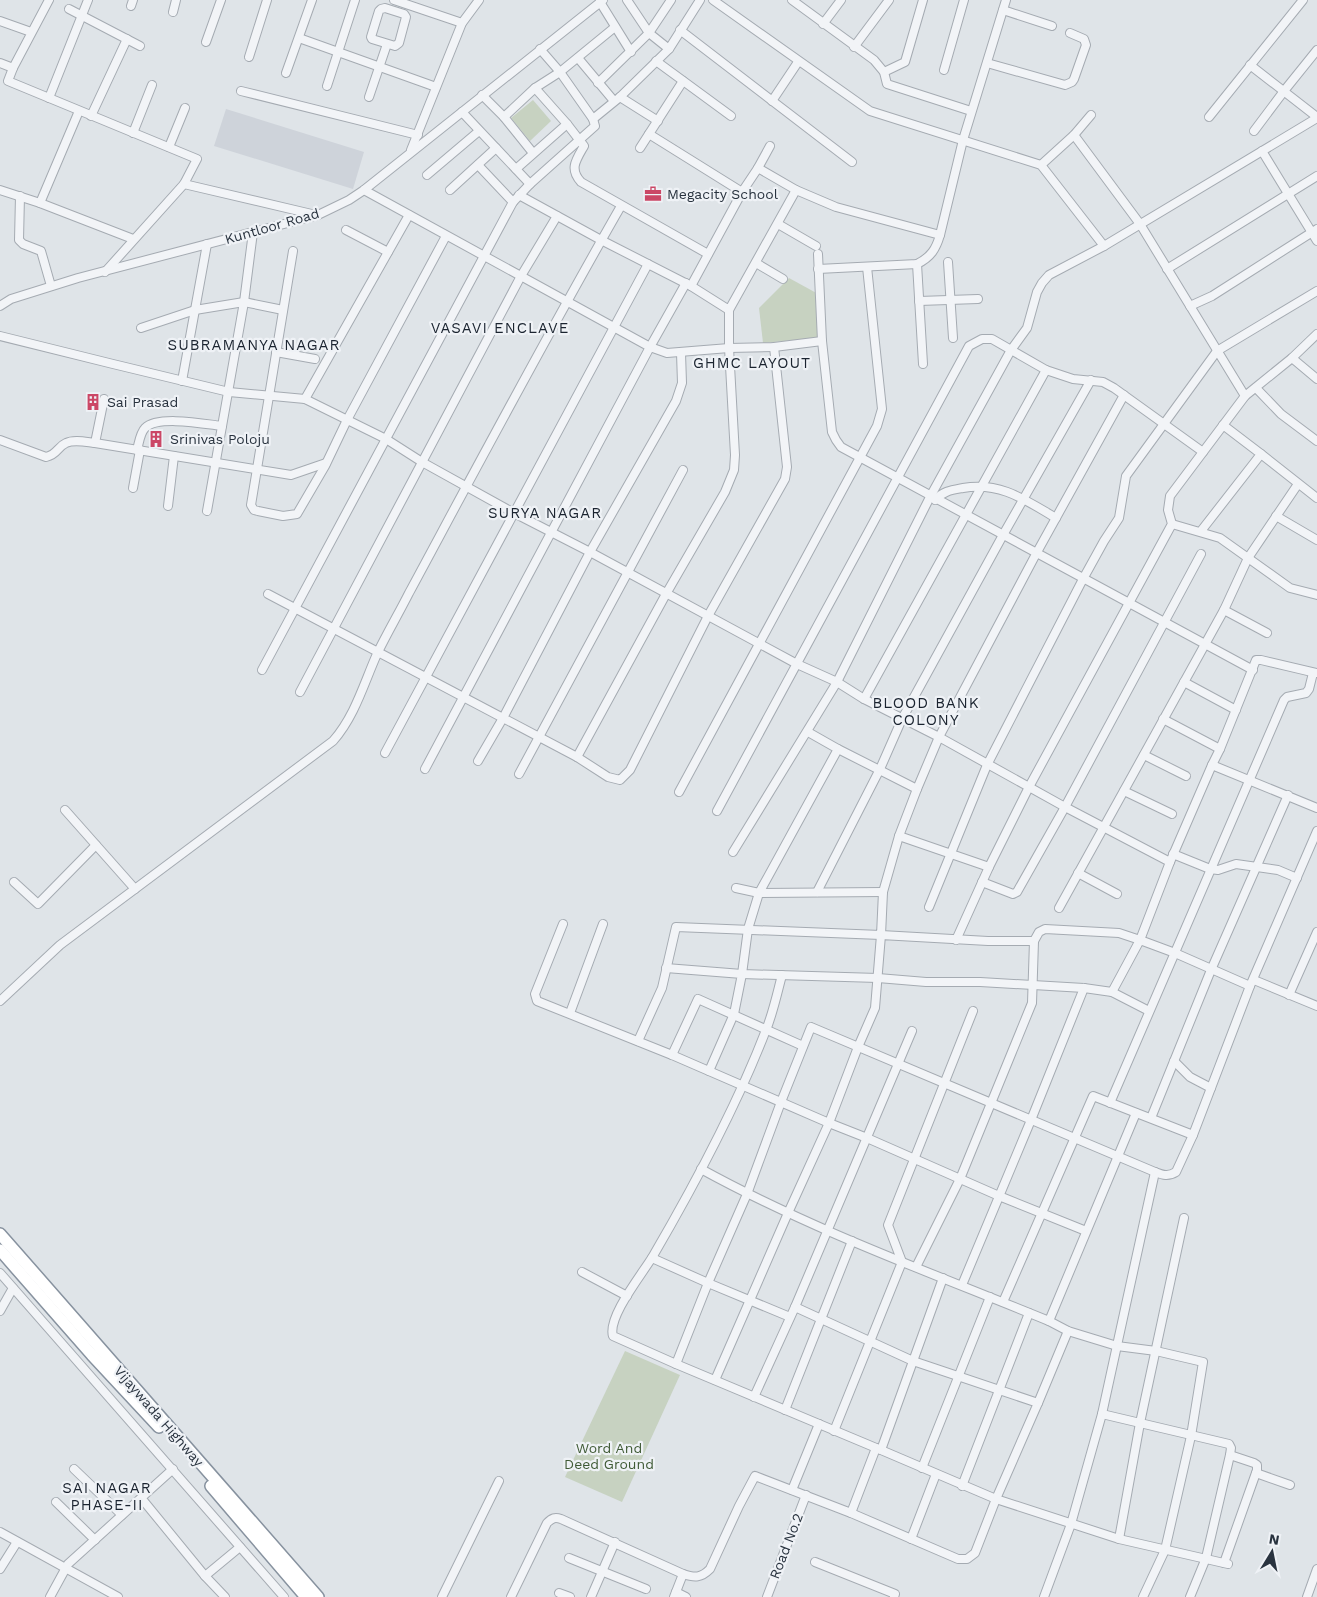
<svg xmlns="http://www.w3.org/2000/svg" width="1317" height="1597" viewBox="0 0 1317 1597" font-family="'Work Sans',sans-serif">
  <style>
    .built { fill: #ced3da }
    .green { fill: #c7d2c1 }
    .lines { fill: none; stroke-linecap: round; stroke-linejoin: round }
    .minor-casing { stroke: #a5abb2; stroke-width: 10 }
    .highway-casing { stroke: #87929f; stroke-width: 14 }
    .minor { stroke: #f2f4f7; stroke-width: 8 }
    .highway { stroke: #fff; stroke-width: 11 }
    .labels { text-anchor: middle; stroke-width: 4.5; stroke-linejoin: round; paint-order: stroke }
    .poi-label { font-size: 14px; fill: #29333f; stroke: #eff2f6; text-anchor: start }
    .street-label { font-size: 14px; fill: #29333f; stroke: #eff2f6 }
    .park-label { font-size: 14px; fill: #405b36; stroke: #eff2f6 }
    .neighbourhood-label { font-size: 15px; letter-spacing: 1px; fill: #1b2430; stroke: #eff2f6 }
  </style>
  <rect width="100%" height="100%" fill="#dfe4e8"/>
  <polygon class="built" points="226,109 364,152 353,189 214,146"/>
  <g class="green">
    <polygon points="533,100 551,121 530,141 511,118"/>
    <polygon points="789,278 820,295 818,338 763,343 759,308"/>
    <polygon points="625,1351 680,1375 622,1502 565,1477"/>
  </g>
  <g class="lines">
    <g class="minor-casing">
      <g id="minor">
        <polyline points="49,0 13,68 8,81 197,159 184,184 105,272"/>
        <polyline points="394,0 462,23"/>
        <polyline points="627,0 649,33 669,49"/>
        <polyline points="713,0 870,111 1041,165 1104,246"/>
        <polyline points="792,0 874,60 884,72 887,84 971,111"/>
        <polyline points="600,2 631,52"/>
        <polyline points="131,6 133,0"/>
        <polygon points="385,8 404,14 406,17 399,43 395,46 372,39 371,37 379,11 381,9"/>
        <polyline points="69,9 140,46"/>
        <polyline points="1003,10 1052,26"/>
        <polyline points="173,12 176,0"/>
        <polyline points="0,21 31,32"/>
        <polyline points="823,24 841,0"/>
        <polyline points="680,30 852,162"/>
        <polyline points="299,38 436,87"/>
        <polyline points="206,42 221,0"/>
        <polyline points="854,47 889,0"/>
        <polyline points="249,57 267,0"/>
        <polyline points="578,58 614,101"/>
        <polyline points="656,61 731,116"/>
        <polyline points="0,63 13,68"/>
        <polyline points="987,63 1065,85 1072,82 1074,79 1086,45 1084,39 1070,33"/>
        <polyline points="1250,65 1317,117"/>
        <polyline points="944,70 964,0"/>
        <polyline points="884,72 905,62 923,0"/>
        <polyline points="286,73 312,0"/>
        <polyline points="598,83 649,33 671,0"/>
        <polyline points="327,86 355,0"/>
        <path d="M535 88 567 124 584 146C576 160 569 169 581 182L708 254"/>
        <polyline points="241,91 418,135"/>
        <polyline points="482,95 504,117 533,153"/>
        <polyline points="369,97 386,47"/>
        <polyline points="620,97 658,121"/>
        <polyline points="49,98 88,0"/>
        <polyline points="772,101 798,62"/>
        <polyline points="462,112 530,184"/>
        <polyline points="91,116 127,39"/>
        <polyline points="504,117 535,88 560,72 615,27"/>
        <polyline points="1209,117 1303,0"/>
        <polyline points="593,119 620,97 669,49 700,0"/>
        <polyline points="1254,131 1284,91 1317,50"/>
        <polyline points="133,133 152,85"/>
        <polyline points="649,134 742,192"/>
        <polyline points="1074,135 1140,224 1245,396"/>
        <polyline points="169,147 185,108"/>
        <polyline points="640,148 683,81"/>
        <polyline points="411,150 462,23 479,0"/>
        <polyline points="1262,151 1317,241"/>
        <polyline points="478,165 513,202"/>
        <polyline points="1041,165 1074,135 1091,115"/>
        <polyline points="758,168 770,146"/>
        <polyline points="516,169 567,124"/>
        <polyline points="427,175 479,131"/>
        <polyline points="184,184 316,215"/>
        <polyline points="0,190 40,203 133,239"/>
        <polyline points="364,190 650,347 425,769"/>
        <polyline points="450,190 496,148"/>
        <polyline points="519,195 601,240 691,286 742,192 758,168 796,190 836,207 940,235 963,140 1006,0"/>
        <polyline points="20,196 19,240 23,244 41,251 51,286"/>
        <polyline points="40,203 79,111"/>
        <polyline points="778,224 816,246"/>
        <polyline points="346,230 388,252"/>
        <polyline points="293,251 251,505 254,510 258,511 283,516 297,514 325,466 347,420 446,236"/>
        <polyline points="818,254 822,341 832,432 836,440 841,447 1253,670"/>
        <polyline points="948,262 953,338"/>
        <polyline points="756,263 783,279"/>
        <polyline points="917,264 923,364"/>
        <path d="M818 269 917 264C931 257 936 249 940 235"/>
        <polyline points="1167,269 1317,176"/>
        <polyline points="686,283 650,347 667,353 729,348 774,347 822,341"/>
        <polyline points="691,286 729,310 796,190"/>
        <polyline points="919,301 978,299"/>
        <polyline points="0,306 11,299 78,278 318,215 349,200 364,190 603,0"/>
        <polyline points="1190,306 1212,296 1317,229"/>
        <polyline points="141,328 195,310 244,302 283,310"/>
        <polyline points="0,336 113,364 229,392 305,399 386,439 422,462 514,513 590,552 797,664 837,682 864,699 939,737 1065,807 1170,862"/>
        <polyline points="276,352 315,359"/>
        <polyline points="1292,358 1317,379"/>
        <polyline points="1046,370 1073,379 1103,382 1114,388 1203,452"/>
        <polyline points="182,381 207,244"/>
        <polyline points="1256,388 1281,414 1317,441"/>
        <polyline points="305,399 409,215"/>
        <path d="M0 440 46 457C58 454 57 447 66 443 74 439 86 442 95 443L291 475 326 463"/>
        <polyline points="95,443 104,399"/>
        <path d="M137 450C139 443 140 433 145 428 158 415 205 424 222 426"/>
        <polyline points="1261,454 1317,498"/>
        <polyline points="133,488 140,450"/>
        <path d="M935 500C943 491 952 490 963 488 1002 482 1025 500 1056 518"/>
        <polyline points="168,506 174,456"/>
        <polyline points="207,511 244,302 253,232"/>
        <polyline points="1276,516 1317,540"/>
        <polyline points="1172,524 1220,538 1290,588 1317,595"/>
        <polyline points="1201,531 1261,454 1223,425"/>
        <polyline points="268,594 577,757 608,777 620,780 630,770 708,616 785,479 787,467 774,347"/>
        <polyline points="1224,610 1267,633"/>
        <polyline points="262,670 513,202 530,184 595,126 593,119 560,72 540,49"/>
        <polyline points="1184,682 1236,710"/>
        <polyline points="300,692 521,276 557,216"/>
        <polyline points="1163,719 1220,749"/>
        <polyline points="808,732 838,749 759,893 748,929 742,974 878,978 926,982 980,982 1084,988 1112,992 1149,1011"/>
        <polyline points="838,749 917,789"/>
        <polyline points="385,753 648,264"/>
        <polyline points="1144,755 1186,776"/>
        <polyline points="577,757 666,594 725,492 734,470 735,455 729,348 729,310"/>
        <polyline points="478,761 503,718 590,552 676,401 682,383 681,353"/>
        <polyline points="1212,765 1220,749 1256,660 1261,660 1316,673"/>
        <polyline points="519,774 683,470"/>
        <polyline points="1124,791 1172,814"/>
        <polyline points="679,792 877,426 882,409 867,267"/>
        <polyline points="65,810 135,889"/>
        <polyline points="717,811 969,346 982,339 992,339 1046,370 864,699"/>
        <polyline points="899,836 989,867"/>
        <polyline points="733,852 837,682 930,497 1011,350 1027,328 1037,292 1042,283 1049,275 1104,246 1317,118"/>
        <polyline points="1173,854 1210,869 1218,870 1236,864 1278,870 1297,878"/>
        <polyline points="1078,873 1117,894"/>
        <polyline points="14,882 38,904 96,845"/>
        <polyline points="982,882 1013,894 1017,892 1065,807 1201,554"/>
        <polyline points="736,888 759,893 883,892"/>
        <polyline points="817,892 880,769 902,719 1003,535 1091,380"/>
        <polyline points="929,907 987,765 1083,579 1104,541 1119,518 1126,476 1217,351 1317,291"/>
        <polyline points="1059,908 1224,610 1248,558 1298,484"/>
        <polyline points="563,924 535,994 537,1001 672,1055 829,1123 867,1138 999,1196 1086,1231"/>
        <polyline points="956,940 989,867 1029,787 1172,524 1168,510 1170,496 1245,396 1292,358 1317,334"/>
        <polyline points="1034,941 1039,932 1045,929 1119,933 1140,940 1175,953 1250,986"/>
        <polyline points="666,968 742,974 734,1014 709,1071"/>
        <path d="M782 975C777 994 773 1013 766 1030 736 1108 695 1184 653 1256 643 1273 607 1317 613 1336L676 1364 881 1450 943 1278"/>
        <polyline points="1254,980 1317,1006"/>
        <polyline points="1112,992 1140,940 1170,862 1212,765 1317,808"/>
        <polyline points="1289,995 1317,932"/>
        <path d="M0 1001 60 945 333 741C355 716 364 683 377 654 387 633 399 613 409 593 479 463 548 333 621 206"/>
        <polyline points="570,1013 603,924"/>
        <polyline points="638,1041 662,988 676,927 881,935 883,892 899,836 917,789 939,737 1036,554 1124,395"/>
        <polyline points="672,1055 698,999 803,1046"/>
        <polyline points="1174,1061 1190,1077 1211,1088"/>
        <polyline points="1110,1103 1284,700 1287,697 1306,693 1309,689 1313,673"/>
        <polyline points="1151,1118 1211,970 1288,795"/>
        <path d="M701 1169C812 1230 932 1273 1049 1321L1068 1331 1117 1346 1156 1351 1203 1362 1191 1436 1165 1550 1143 1597"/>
        <polyline points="652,1258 708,1283 790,1317"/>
        <polyline points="582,1272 627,1296"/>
        <polyline points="0,1273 284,1597"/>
        <polyline points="962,1285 1031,1120 1084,988"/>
        <polyline points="1003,1302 1093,1096 1193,1135"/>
        <polyline points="795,1307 913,1361 1038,1403 996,1499 1119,1539 1228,1564"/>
        <polyline points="0,1311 13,1288"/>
        <polyline points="1049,1321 1136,1113"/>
        <path d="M676 1364 708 1283 747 1194 781 1102 811 1027 1155 1172C1163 1175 1168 1177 1176 1172L1193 1135 1250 986 1317 831"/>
        <polyline points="715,1380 788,1213 829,1123 858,1047 875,1008 881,935 988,941 1034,941 1032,1003 960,1179 916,1267"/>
        <polyline points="754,1397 795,1307 912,1031"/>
        <polyline points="1038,1403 1068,1331"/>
        <polyline points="785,1410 852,1241"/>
        <polyline points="1102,1414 1229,1444 1231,1448 1230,1455 1206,1558 1190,1597"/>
        <polyline points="834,1431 902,1262 888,1225 973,1011"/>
        <polyline points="922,1468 990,1297"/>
        <polyline points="74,1469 122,1515"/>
        <polyline points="1256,1473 1290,1485"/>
        <polyline points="962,1486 1029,1313"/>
        <polyline points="792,1490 819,1424"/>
        <polyline points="142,1499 205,1576 240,1547"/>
        <polyline points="56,1502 95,1540"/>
        <polyline points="851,1513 958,1559 967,1559 975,1553 996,1499 881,1450"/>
        <polyline points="0,1532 118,1597"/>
        <polyline points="911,1539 936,1474"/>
        <polyline points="1119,1539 1140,1423 1184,1218"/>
        <polyline points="569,1558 646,1589"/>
        <polyline points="815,1562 895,1594 894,1597"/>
        <polyline points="1224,1563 1257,1470 1257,1465 1254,1463 1230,1455"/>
        <polyline points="0,1569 17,1542"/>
        <polyline points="205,1576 225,1597"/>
        <polyline points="676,1592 686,1597"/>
        <polyline points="559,1593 570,1597"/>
        <polyline points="50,1597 68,1564 173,1469"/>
        <polyline points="442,1597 499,1481"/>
        <path d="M511 1597 547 1523C552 1518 555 1517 561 1519L683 1574C695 1578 701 1578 710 1569L739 1506 755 1476 851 1513 876 1448"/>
        <polyline points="591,1597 615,1542"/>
        <polyline points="674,1597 683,1574"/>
        <polyline points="767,1597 806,1495"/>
        <polyline points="1044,1597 1071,1524 1102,1414 1155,1172"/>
        <polyline points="1307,1597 1317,1569"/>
      </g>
    </g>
    <g class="highway-casing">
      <g id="highway">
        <polyline points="0,1234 318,1597"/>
        <polyline points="0,1250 92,1355 159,1427"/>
        <polyline points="211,1486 306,1597"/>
      </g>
    </g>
    <use href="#minor" class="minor"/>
    <use href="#highway" class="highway"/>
  </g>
  <defs>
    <g id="office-bare" transform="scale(1.35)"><path d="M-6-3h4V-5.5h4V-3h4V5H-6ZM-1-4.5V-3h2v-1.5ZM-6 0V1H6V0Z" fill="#cb4766" stroke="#eff2f6" stroke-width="2.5" paint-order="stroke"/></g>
    <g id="building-bare" transform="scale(1.35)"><path d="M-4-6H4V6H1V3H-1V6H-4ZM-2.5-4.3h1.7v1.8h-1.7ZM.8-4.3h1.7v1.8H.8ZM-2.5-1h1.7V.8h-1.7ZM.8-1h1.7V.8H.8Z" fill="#cb4766" stroke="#eff2f6" stroke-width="2.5" paint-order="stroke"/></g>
  </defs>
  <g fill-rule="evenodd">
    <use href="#office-bare" x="653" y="194"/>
    <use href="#building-bare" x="93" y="402"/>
    <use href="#building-bare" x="156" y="439"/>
  </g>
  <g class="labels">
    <g class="poi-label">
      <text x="667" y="199">Megacity School</text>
      <text x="107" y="407">Sai Prasad</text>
      <text x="170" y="444">Srinivas Poloju</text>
    </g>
    <g class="street-label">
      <text transform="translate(272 226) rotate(-16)" y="5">Kuntloor Road</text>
      <text transform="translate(159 1416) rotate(49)" y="5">Vijaywada Highway</text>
      <text transform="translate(786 1546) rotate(-69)" y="5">Road No.2</text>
    </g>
    <g class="park-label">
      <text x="609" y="1453">Word And<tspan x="609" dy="16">Deed Ground</tspan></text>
    </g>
    <g class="neighbourhood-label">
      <text x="500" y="333">VASAVI ENCLAVE</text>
      <text x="254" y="350">SUBRAMANYA NAGAR</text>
      <text x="752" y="368">GHMC LAYOUT</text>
      <text x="545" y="518">SURYA NAGAR</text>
      <text x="926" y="708">BLOOD BANK<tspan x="926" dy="17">COLONY</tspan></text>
      <text x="107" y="1493">SAI NAGAR<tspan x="107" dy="17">PHASE-II</tspan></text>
    </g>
  </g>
  <g transform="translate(1272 1552) rotate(10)" stroke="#eff2f6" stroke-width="4" paint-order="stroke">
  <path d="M0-4L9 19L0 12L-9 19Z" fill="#29333f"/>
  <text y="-8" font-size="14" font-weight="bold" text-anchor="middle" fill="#29333f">N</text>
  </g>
</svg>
